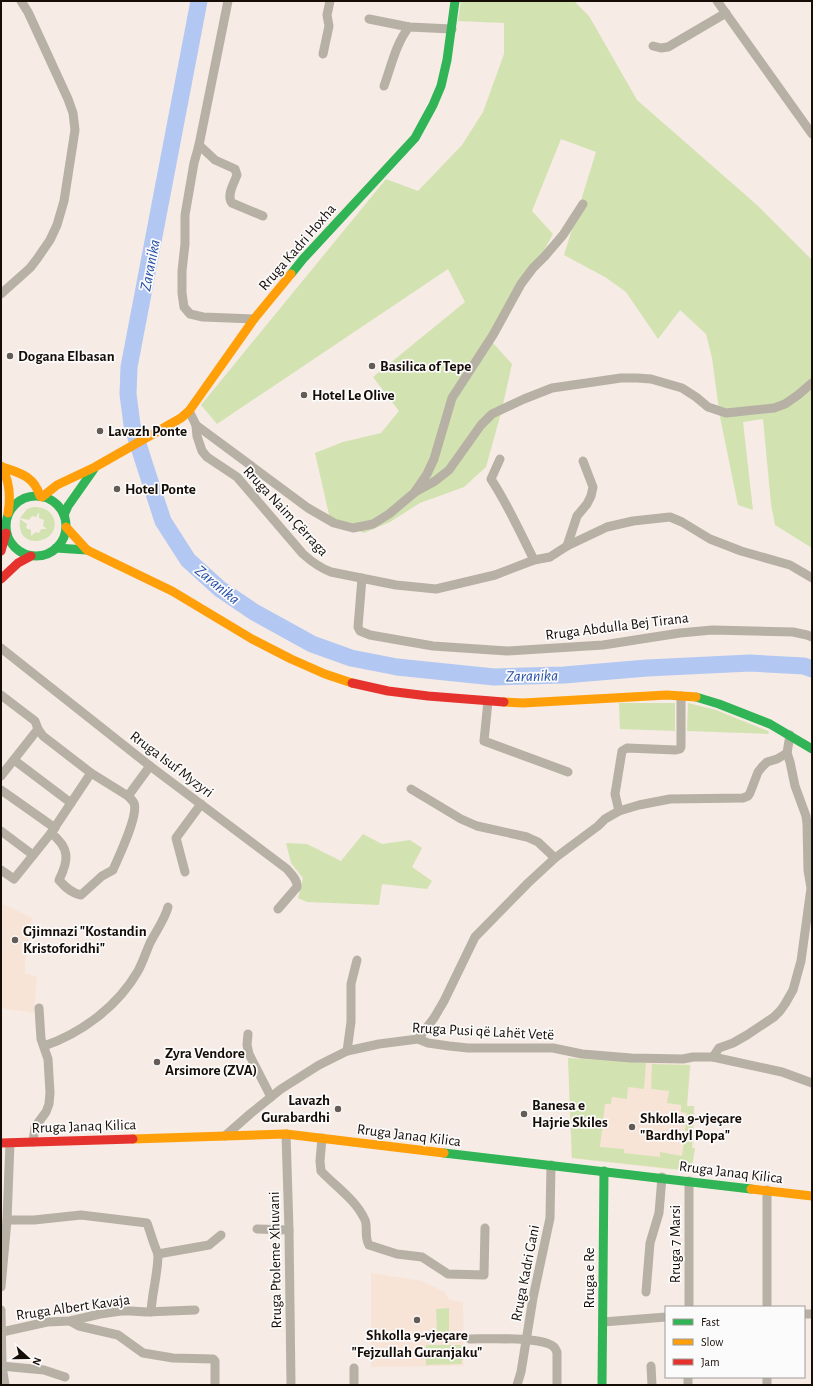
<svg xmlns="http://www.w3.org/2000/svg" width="813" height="1386" viewBox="0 0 813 1386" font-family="'Alegreya Sans',sans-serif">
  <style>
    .built { fill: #f8e4d7 }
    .green { fill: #d2e3b1 }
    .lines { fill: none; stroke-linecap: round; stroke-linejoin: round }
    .river { stroke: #b2c7f2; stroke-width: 17 }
    .street { stroke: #b7b0a4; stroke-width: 9 }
    .fast { stroke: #30b455; stroke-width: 9 }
    .slow { stroke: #ff9f0a; stroke-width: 9 }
    .jam { stroke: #e5322d; stroke-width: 9 }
    .poi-dot { fill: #645b55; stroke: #fbfbfb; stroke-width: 1.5 }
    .labels { text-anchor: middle; stroke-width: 3.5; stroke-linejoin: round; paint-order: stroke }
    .street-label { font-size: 15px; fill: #160d07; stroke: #fbfbfb }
    .poi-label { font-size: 15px; font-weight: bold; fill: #160d07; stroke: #fbfbfb; text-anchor: start }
    .water-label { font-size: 16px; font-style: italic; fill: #234ea9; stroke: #fbfbfb }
  </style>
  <rect width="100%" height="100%" fill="#f6ebe5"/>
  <g class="built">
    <polygon points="3,904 32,918 25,962 25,973 37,977 34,1013 1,1008 1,910"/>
    <polygon points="568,1058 691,1065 687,1106 695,1106 693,1148 695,1148 692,1172 571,1158"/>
    <polygon points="371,1273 422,1281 445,1292 448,1299 463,1302 464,1366 371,1367"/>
  </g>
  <g class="green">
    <polygon points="461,1 574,1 589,16 637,100 757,205 812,260 812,548 775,525 771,504 763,419 743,422 753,510 738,505 720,417 712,358 706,334 680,310 658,339 626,292 605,277 564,255 596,152 561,139 532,211 553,234 493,343 512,364 501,413 486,467 464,487 420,503 390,522 364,533 330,519 315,453 343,442 381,433 399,411 373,377 465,302 448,269 217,424 201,405 386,179 418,191 462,145 483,112 504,54 504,23 458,21"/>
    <path d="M33 507C40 507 47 508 52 515 67 542 15 555 20 519L27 524 26 528 31 530V536L36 532 39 533 41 529H47L43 526 44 520 39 518V512L36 517 32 516 29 520 20 518 27 509Z"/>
    <polygon points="619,703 675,703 675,731 620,729"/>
    <polygon points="688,703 716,710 768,731 769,733 768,734 687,731"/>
    <polygon points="363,834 382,844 410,840 422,848 412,867 432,881 427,889 382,884 379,905 307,902 298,898 303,878 291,863 286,843 307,844 341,861"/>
    <polygon points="568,1058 646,1063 644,1089 628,1087 627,1099 612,1097 611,1104 605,1104 600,1147 624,1149 624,1153 660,1157 660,1152 682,1156 687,1113 681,1112 681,1105 667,1103 669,1091 651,1089 652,1064 690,1065 687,1106 694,1106 692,1148 695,1148 691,1171 572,1158"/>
    <polygon points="449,1308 449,1332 437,1332 436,1309"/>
    <polygon points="426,1345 462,1345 462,1364 426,1365"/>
  </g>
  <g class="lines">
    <polyline class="river" points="199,1 129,367 128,394 132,425 146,469 163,521 188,560 220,589 254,612 312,644 351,658 397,667 494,677 564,675 647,668 750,663 804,666 812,669"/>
    <g class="street">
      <polyline points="228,1 199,145 194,163 185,215 185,244 182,271 182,293 184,307 190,314 203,317 254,319"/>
      <polyline points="717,1 812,134"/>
      <polyline points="369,19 409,27 452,29"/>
      <polyline points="653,46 661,48 668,47 726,13"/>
      <polyline points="323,54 329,26 327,15 330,1"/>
      <path d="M384 86C391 67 396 43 409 27"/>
      <path d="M199 145 215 160 235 169 237 175C234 183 226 196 232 203L263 216"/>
      <polyline points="1,294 30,268 37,259 50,240 57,225 64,201 75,130 73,113 68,99 28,12 21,1"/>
      <polyline points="189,411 196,425 308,508 334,523 353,528 373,524 389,514 414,493 427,474 434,459 452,398 493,335 521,284 533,268 545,256 563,235 583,204"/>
      <path d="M196 425 197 436 202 451 207 457 237 477 303 554C312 562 320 568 331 572L396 585 436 589 495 575 534 560 550 557 567 546 607 527 633 521 670 517 682 522 710 539 741 551 790 565 812 578"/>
      <path d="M500 459 491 479C508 505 520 532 534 560"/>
      <polyline points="415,492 435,481 449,470 481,425 492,414 524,399 552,388 621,378 637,378 651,379 682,388 696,397 708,407 726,413 774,408 785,404 798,395 812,383"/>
      <polyline points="567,546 577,516 587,504 591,496 593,487 583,461"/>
      <polyline points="362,578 358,627 360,631 370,635 433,646 507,651 603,645 680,633 712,630 793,632 807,635 812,637"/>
      <path d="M1 648 150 766 287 869C291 874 298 880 297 887L278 909"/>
      <polyline points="1,695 35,721 38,729 43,736 91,773 128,796 150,766"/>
      <polyline points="488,701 484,741 568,772"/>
      <polyline points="14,760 71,803"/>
      <polyline points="1,776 38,729"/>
      <polyline points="411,789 461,819 477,826 527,837 538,842 555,858"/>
      <polyline points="1,790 55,828"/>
      <polyline points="619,811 615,794 622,751 627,748 676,750 680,749 681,747 681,696"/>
      <polyline points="1,831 33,855"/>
      <path d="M51 833C70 848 69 860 59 880 65 887 71 893 81 895L102 876 113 870C118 858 139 815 134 803 133 801 130 798 128 796"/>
      <polyline points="1,870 14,879 51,833 91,773"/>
      <polyline points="185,872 176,838 201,804"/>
      <polyline points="248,1034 247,1045 249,1054 271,1097"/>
      <polyline points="418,1039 434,1018 444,1001 475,937 528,883 555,858 598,826 605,819 619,811 639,805 670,799 743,798 748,796 750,793 758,772 762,767 767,762 777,759 787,753"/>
      <path d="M44 1046C82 1033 118 1006 138 971 143 962 146 952 150 943 156 931 165 919 168 907"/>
      <polyline points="347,1051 351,1022 351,984 357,960"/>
      <polyline points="713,1057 719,1048 733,1043 747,1035 774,1017 780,1011 785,1004 793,990 801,961 811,888 808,870 807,824 806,816 795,786 790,762 787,753 790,735"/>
      <polyline points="286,1134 289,1230 291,1385"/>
      <polyline points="225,1136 250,1114 281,1089 319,1065 347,1051 379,1044 418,1039 428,1043 449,1046 468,1048 553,1048 582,1054 631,1058 683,1059 693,1057 713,1057 782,1072 812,1083"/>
      <path d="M322 1138 320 1161 321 1171C336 1187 356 1200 365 1220 368 1228 364 1237 369 1245L397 1254 422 1257 448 1274 484 1275 485 1228"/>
      <polyline points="33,1142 35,1127 46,1112 49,1104 50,1093 48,1059 41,1039 39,1008"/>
      <polyline points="689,1181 689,1307"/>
      <polyline points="767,1190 767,1307"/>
      <path d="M7 1220H34L81 1215 147 1223C151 1234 153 1243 158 1254L209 1245 221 1235"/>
      <polyline points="257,1229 289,1230"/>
      <polyline points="1,1287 7,1220 10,1143"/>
      <polyline points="646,1292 650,1243 659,1213 662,1177"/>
      <polyline points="1,1310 2,1366 5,1385"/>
      <path d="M151 1312C152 1292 158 1274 158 1254"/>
      <polyline points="804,1314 812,1314"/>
      <polyline points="70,1321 79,1326 118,1335 143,1353 173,1358 213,1359 215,1361 215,1385"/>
      <polyline points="603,1322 666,1317"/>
      <polyline points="2,1332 47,1322 70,1321 100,1314 121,1311 131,1311 146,1312 195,1310"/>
      <path d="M470 1339C488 1339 542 1336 554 1347 555 1348 556 1350 557 1352V1385"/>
      <polyline points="1,1366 44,1370 65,1377"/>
      <polyline points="651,1366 652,1385"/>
      <polyline points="354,1368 354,1385"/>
      <polyline points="517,1385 521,1372 533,1298 550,1218 551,1165"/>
      <polyline points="688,1385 688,1377"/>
      <polyline points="767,1385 767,1377"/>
    </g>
    <g class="fast">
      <polyline points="291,274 303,259 415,138 433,105 441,86 447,60 455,1"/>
      <circle cx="36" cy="526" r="30"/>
      <polyline points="64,515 68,506 94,469"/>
      <polyline points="56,548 87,550"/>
      <polyline points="696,697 719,704 770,724 812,749"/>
      <polyline points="444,1153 751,1189"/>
      <polyline points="602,1385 604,1171"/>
    </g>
    <g class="slow">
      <path d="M1 466C10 481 11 496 8 513"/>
      <path d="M2 467C20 473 34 476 40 496"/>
      <polyline points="42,497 57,485 95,467 181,418 189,411 254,319 291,274"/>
      <polyline points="66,527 87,550 172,591 252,639 291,659 325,674 352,683"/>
      <polyline points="504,702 523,703 667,695 696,697"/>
      <polyline points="133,1139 286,1134 444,1153"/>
      <polyline points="751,1189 812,1196"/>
    </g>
    <g class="jam">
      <polyline points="1,551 6,533"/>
      <polyline points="1,579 18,563 31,556"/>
      <polyline points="352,683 388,691 428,696 504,702"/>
      <polyline points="1,1143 133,1139"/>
    </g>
  </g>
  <g class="poi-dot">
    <circle cx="10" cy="356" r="4"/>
    <circle cx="372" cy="366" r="4"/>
    <circle cx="304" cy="395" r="4"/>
    <circle cx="100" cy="431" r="4"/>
    <circle cx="117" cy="489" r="4"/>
    <circle cx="15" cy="940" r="4"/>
    <circle cx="157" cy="1062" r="4"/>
    <circle cx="338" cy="1109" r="4"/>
    <circle cx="524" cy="1114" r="4"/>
    <circle cx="632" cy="1127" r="4"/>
    <circle cx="417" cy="1320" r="4"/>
  </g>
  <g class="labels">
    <g class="street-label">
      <text transform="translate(297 247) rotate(-49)" y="5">Rruga Kadri Hoxha</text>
      <text transform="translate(286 511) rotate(47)" y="5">Rruga Naim Çërraga</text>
      <text transform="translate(617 626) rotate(-7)" y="5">Rruga Abdulla Bej Tirana</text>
      <text transform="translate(172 764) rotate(37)" y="5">Rruga Isuf Myzyri</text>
      <text transform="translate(483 1031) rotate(3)" y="5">Rruga Pusi që Lahët Vetë</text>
      <text transform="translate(84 1126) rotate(-2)" y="5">Rruga Janaq Kilica</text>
      <text transform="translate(409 1135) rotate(7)" y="5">Rruga Janaq Kilica</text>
      <text transform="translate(731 1172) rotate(7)" y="5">Rruga Janaq Kilica</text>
      <text transform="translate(675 1244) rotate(-90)" y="5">Rruga 7 Marsi</text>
      <text transform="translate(275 1260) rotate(-91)" y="5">Rruga Ptoleme Xhuvani</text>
      <text transform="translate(525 1273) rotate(-79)" y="5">Rruga Kadri Gani</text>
      <text transform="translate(589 1278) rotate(-90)" y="5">Rruga e Re</text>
      <text transform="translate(73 1307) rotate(-8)" y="5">Rruga Albert Kavaja</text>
    </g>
    <g class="poi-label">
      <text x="18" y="361">Dogana Elbasan</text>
      <text x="380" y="371">Basilica of Tepe</text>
      <text x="312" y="400">Hotel Le Olive</text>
      <text x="108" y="436">Lavazh Ponte</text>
      <text x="125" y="494">Hotel Ponte</text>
      <text x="23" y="936">Gjimnazi "Kostandin<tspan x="23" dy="17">Kristoforidhi"</tspan></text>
      <text x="165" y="1058">Zyra Vendore<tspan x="165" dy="17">Arsimore (ZVA)</tspan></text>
      <text x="330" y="1105" text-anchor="end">Lavazh<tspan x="330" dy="17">Gurabardhi</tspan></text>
      <text x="532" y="1110">Banesa e<tspan x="532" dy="17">Hajrie Skiles</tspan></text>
      <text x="640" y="1123">Shkolla 9-vjeçare<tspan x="640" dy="17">"Bardhyl Popa"</tspan></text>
      <text x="417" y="1340" text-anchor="middle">Shkolla 9-vjeçare<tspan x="417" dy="17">"Fejzullah Guranjaku"</tspan></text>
    </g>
    <g class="water-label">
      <text transform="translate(149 265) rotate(-79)" y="6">Zaranika</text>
      <text transform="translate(218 584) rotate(39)" y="6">Zaranika</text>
      <text transform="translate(532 675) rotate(-1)" y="6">Zaranika</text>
    </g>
  </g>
  <rect width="813" height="1386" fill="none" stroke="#160d07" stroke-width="4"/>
  <rect x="665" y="1306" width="140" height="72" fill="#fbfbfb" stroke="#9f9c99"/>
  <rect x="673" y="1319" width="20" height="6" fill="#30b455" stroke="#9f9c99"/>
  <text x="701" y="1326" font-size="12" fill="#160d07">Fast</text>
  <rect x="673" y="1339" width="20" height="6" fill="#ff9f0a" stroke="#9f9c99"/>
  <text x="701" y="1346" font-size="12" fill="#160d07">Slow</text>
  <rect x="673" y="1359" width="20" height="6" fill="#e5322d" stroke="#9f9c99"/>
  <text x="701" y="1366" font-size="12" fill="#160d07">Jam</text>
  <g transform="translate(28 1358) rotate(111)" stroke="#fbfbfb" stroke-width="3" paint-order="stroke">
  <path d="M0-3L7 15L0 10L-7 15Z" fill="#160d07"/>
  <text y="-6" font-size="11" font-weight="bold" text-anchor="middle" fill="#160d07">N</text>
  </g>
</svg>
